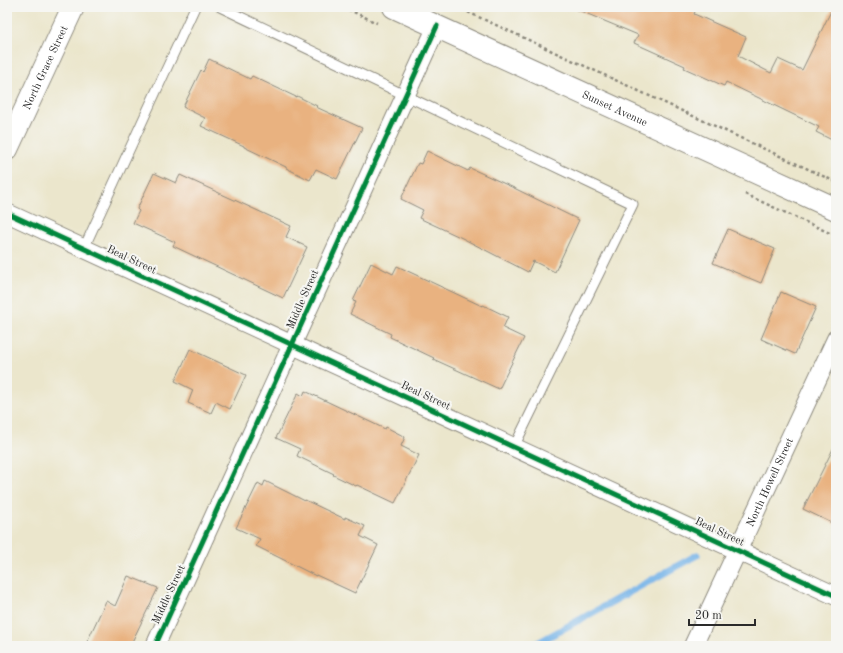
<svg xmlns="http://www.w3.org/2000/svg" width="843" height="653" viewBox="0 0 843 653" font-family="'Old Standard TT',serif">
  <style>
    .lines { fill: none; stroke-linecap: round; stroke-linejoin: round }
    .stream { stroke: #75b3e8; stroke-width: 7 }
    .building { fill: #e9b280 }
    .lane-casing { stroke: #8b887c; stroke-width: 11 }
    .street-casing { stroke: #8b887c; stroke-width: 20 }
    .secondary-casing { stroke: #8b887c; stroke-width: 24 }
    .primary-casing { stroke: #8b887c; stroke-width: 24 }
    .path { stroke: #8b887c; stroke-width: 2.5; stroke-dasharray: 3 3; stroke-linecap: butt }
    .lane { stroke: #fff; stroke-width: 9 }
    .street { stroke: #fff; stroke-width: 18 }
    .secondary { stroke: #fff; stroke-width: 22 }
    .primary { stroke: #fff; stroke-width: 22 }
    .cycleway-casing { stroke: #f6f6f2; stroke-width: 8 }
    .cycleway { stroke: #00873e; stroke-width: 5 }
    .labels { text-anchor: middle; stroke-width: 4; stroke-linejoin: round; paint-order: stroke }
    .street-label { font-size: 11px; fill: #2b2b2b; stroke: #f6f6f2 }
  </style>
  <rect width="100%" height="100%" fill="#f6f6f2"/>
  <filter id="ink" filterUnits="userSpaceOnUse"><feTurbulence type="fractalNoise" baseFrequency=".025" numOctaves="2"/><feDisplacementMap in="SourceGraphic" scale="8" xChannelSelector="R" yChannelSelector="G"/><feConvolveMatrix kernelMatrix="1 2 1 2 8 2 1 2 1" color-interpolation-filters="sRGB"/></filter>
  <filter id="wash" filterUnits="userSpaceOnUse"><feTurbulence type="fractalNoise" baseFrequency=".012" numOctaves="4" result="noise"/><feDisplacementMap in="SourceGraphic" scale="16" xChannelSelector="R" yChannelSelector="G"/><feGaussianBlur stdDeviation="0.9" result="paint"/><feColorMatrix in="noise" values="0 0 0 0 0 0 0 0 0 0 0 0 0 0 0 0 0 1.4 0 .05"/><feComposite in="paint" operator="in"/></filter>
  <g filter="url(#wash)">
    <rect width="100%" height="100%" fill="#ebe6cc"/>
    <g class="lines">
      <polyline class="stream" points="532,646 697,555"/>
    </g>
    <g id="blocks">
      <g class="building">
        <polygon points="571,7 697,7 694,14 746,37 738,56 771,73 778,59 802,70 833,7 836,7 836,142 816,132 819,127 726,82 724,86 684,68 685,66 634,43 638,35"/>
        <polygon points="209,59 250,79 252,76 296,97 297,96 317,106 316,107 362,128 337,179 316,169 310,180 286,168 286,167 244,147 244,146 201,126 205,118 183,107 201,70 203,72"/>
        <polygon points="427,151 468,171 470,168 514,188 579,220 555,272 533,261 528,272 462,238 419,218 423,210 401,199 418,163 421,164"/>
        <polygon points="154,173 176,183 180,175 291,226 286,237 307,247 283,298 173,246 175,242 133,223 139,211 137,209"/>
        <polygon points="728,229 775,249 761,283 713,263"/>
        <polygon points="371,263 393,274 397,266 482,306 483,305 508,317 503,328 524,338 499,389 433,359 434,358 390,337 391,334 350,314 356,302 353,301"/>
        <polygon points="781,292 816,307 795,354 761,339"/>
        <polygon points="190,349 246,375 230,409 216,402 211,413 188,403 193,390 175,381"/>
        <polygon points="305,391 385,429 386,427 405,437 401,446 419,455 395,503 357,485 356,486 333,475 334,474 297,456 300,449 276,438 298,393 303,396"/>
        <polygon points="836,443 836,525 803,509"/>
        <polygon points="265,481 305,501 305,500 345,519 345,517 365,526 360,536 378,545 355,593 316,575 316,576 256,546 260,539 236,528 258,483 263,486"/>
        <polygon points="128,576 158,588 130,646 85,646 106,601 115,606"/>
      </g>
    </g>
  </g>
  <g filter="url(#ink)">
    <use href="#blocks" fill-opacity="0" stroke="#8b887c" stroke-width="1"/>
    <g class="lines">
      <g class="lane-casing">
        <g id="lane">
          <polyline points="220,7 633,204 514,447"/>
          <polyline points="84,248 195,7"/>
        </g>
      </g>
      <g class="street-casing">
        <g id="street">
          <polyline points="7,213 836,596"/>
          <polyline points="155,646 437,26"/>
          <path id="s1" d="M693 646 836 339"/>
        </g>
      </g>
      <g class="secondary-casing">
        <g id="secondary">
          <path id="s2" d="M7 149 73 7"/>
        </g>
      </g>
      <g class="primary-casing">
        <g id="primary">
          <path id="s3" d="M394 7 836 209"/>
        </g>
      </g>
      <g class="path">
        <polyline points="343,7 377,23"/>
        <polyline points="457,7 836,182"/>
        <polyline points="745,194 836,236"/>
      </g>
      <use href="#lane" class="lane"/>
      <use href="#street" class="street"/>
      <use href="#secondary" class="secondary"/>
      <use href="#primary" class="primary"/>
      <g class="cycleway-casing">
        <g id="cycleway">
          <polyline points="7,213 836,596"/>
          <polyline points="155,646 437,26"/>
        </g>
      </g>
      <use href="#cycleway" class="cycleway"/>
    </g>
  </g>
  <g class="labels">
    <g class="street-label">
      <text dy="4" stroke="none"><textPath href="#s2" startOffset="90">North Grace Street</textPath></text>
      <text dy="4" stroke="none"><textPath href="#s3" startOffset="243">Sunset Avenue</textPath></text>
      <text transform="translate(132 259) rotate(25)" y="4">Beal Street</text>
      <text transform="translate(302 299) rotate(-66)" y="4">Middle Street</text>
      <text transform="translate(426 395) rotate(25)" y="4">Beal Street</text>
      <text dy="4" stroke="none"><textPath href="#s1" startOffset="181">North Howell Street</textPath></text>
      <text transform="translate(720 531) rotate(25)" y="4">Beal Street</text>
      <text transform="translate(168 594) rotate(-65)" y="4">Middle Street</text>
    </g>
  </g>
  <rect width="843" height="653" fill="none" stroke="#f6f6f2" stroke-width="24"/>
  <path d="M689 619v6h66v-6" fill="none" stroke="#2b2b2b" stroke-width="2"/>
  <text x="695" y="619" font-size="12" fill="#2b2b2b" stroke="#f6f6f2" stroke-width="3" paint-order="stroke">20 m</text>
</svg>
